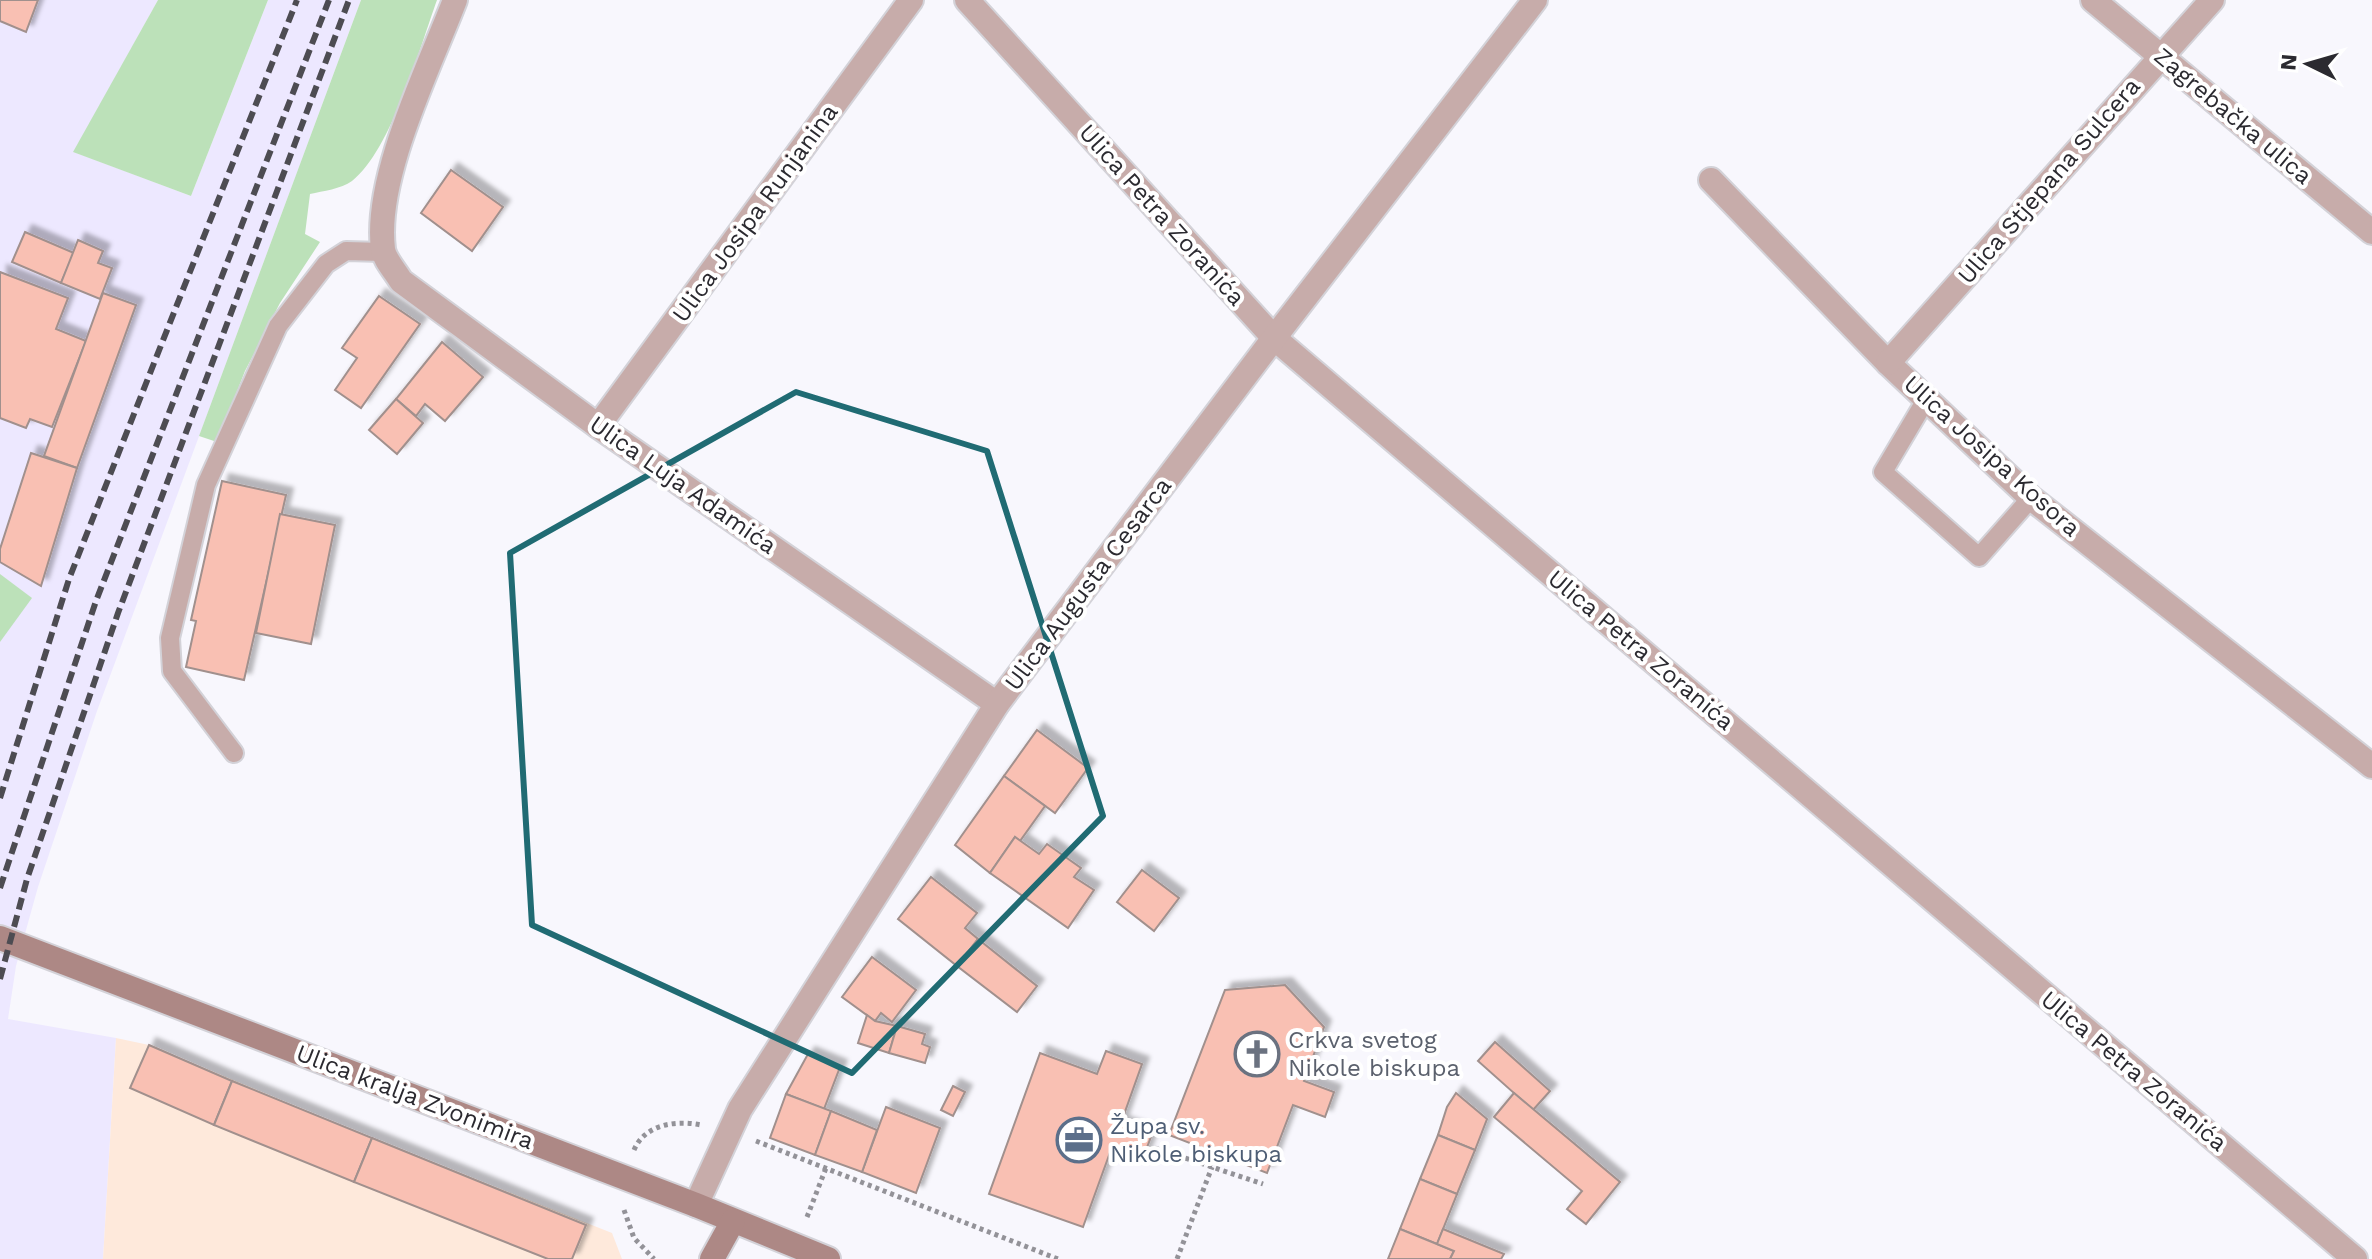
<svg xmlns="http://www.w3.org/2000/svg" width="2372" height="1259" viewBox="0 0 2372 1259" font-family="'Work Sans',sans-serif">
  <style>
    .built { fill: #ede8ff }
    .industrial { fill: #fee9db }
    .green { fill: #bce1b9 }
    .building { fill: #f9c0b3; stroke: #a1908d; stroke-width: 2; filter: url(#shadow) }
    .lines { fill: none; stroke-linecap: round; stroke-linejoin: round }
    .service-casing { stroke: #d3d2d8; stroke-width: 22 }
    .minor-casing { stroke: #d3d2d8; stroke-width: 28 }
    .secondary-casing { stroke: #d3d2d8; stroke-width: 28 }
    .path { stroke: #939298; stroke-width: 5; stroke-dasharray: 4 4; stroke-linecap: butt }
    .service { stroke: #c7acaa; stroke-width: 18 }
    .minor { stroke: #c7acaa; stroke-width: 24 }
    .secondary { stroke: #ad8885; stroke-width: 24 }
    .rail { stroke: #4d4c52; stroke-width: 6; stroke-dasharray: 12 6; stroke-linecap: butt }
    .marked { fill: none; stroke: #206b73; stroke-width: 6; stroke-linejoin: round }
    .labels { text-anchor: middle; stroke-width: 8; stroke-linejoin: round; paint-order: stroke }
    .street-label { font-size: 24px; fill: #2b2a30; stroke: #fff }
    .worship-label { font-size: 24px; fill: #5b616d; stroke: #fff; text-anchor: start }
    .service-label { font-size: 24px; fill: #4e5e75; stroke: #fff; text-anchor: start }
  </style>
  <defs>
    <filter id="shadow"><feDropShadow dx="7" dy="-7" stdDeviation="2" flood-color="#0004"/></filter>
  </defs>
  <rect width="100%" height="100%" fill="#f8f7fd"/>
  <polygon class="built" points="0,0 158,0 74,152 191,196 268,0 361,0 97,711 38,887 16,966 8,1019 116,1038 103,1259 0,1259"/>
  <polygon class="industrial" points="116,1038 149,1045 372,1138 612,1233 622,1259 103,1259"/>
  <g class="green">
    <polygon points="158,0 268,0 191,196 73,152"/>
    <path d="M361 0H437C420 47 391 151 352 181 341 189 323 191 310 194L305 234 320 242 280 303 245 371 217 442 199 436Z"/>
    <polygon points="0,574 32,598 0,642"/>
  </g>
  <g class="building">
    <polygon points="0,0 38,0 26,32 0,21"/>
    <polygon points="451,170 503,207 472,251 421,213"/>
    <polygon points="25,232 74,253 61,283 12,262"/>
    <polygon points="78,240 103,251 98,263 112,268 100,299 61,283"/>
    <polygon points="0,272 68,298 56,329 86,341 52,427 30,419 26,428 0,418"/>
    <polygon points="103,293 136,305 77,468 44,456"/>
    <polygon points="379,296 420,324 361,408 335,390 357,358 342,348"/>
    <polygon points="442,342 483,377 445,421 425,404 416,416 396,399"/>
    <polygon points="396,399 423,423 397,454 369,430"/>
    <polygon points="31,453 77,468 41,586 0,562 0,549"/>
    <polygon points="222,481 286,495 244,680 186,667 196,621 191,620"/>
    <polygon points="280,514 335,525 311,644 256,633"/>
    <polygon points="1037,730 1088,768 1055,813 1004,776"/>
    <polygon points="1004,776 1045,806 1020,841 1015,837 990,873 955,845"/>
    <polygon points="1015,837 1039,854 1047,844 1081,868 1074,877 1094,890 1068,928 990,873"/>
    <polygon points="1142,870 1179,898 1154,931 1117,902"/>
    <polygon points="931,877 977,913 965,928 978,939 957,966 898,919"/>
    <polygon points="978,939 1037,986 1017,1012 957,966"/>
    <polygon points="872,957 916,990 892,1022 881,1013 875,1021 842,997"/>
    <polygon points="1285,985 1324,1027 1304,1081 1334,1092 1325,1117 1293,1105 1267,1173 1169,1135 1225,990"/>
    <polygon points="867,1015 875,1021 897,1026 889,1053 858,1043"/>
    <polygon points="897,1026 925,1034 922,1044 930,1047 925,1063 889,1053"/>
    <polygon points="1495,1042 1550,1091 1533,1110 1478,1061"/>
    <polygon points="149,1045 232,1081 214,1125 130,1088"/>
    <polygon points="1106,1051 1142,1064 1121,1123 1152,1134 1143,1158 1112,1147 1083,1227 989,1194 1040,1053 1097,1074"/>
    <polygon points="808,1054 840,1067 824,1109 786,1094"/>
    <polygon points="232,1081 372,1138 354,1182 214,1125"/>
    <polygon points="953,1086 965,1092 953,1116 941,1110"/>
    <polygon points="1456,1093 1487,1119 1475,1150 1438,1135 1447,1107"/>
    <polygon points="1514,1093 1620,1182 1586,1224 1567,1209 1582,1191 1494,1117"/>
    <polygon points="786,1094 831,1111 815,1155 770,1138"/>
    <polygon points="886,1107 940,1128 916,1193 862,1172"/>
    <polygon points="831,1111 877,1130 862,1172 815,1155"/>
    <polygon points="1438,1135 1475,1150 1457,1194 1420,1179"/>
    <polygon points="372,1138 586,1225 572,1259 548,1259 354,1182"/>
    <polygon points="1420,1179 1457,1194 1437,1244 1400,1229"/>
    <polygon points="1400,1229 1454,1251 1450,1259 1388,1259"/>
    <polygon points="1443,1229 1504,1254 1501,1259 1450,1259 1454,1251 1437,1244"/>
  </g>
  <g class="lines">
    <g class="service-casing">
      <g id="service">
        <polyline points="1927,398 1883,472 1979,557 2031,498"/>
        <polyline points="234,753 172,671 170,638 206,485 278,326 326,264 346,251 383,252"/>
      </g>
    </g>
    <g class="minor-casing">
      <g id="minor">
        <path d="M455 0C429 68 374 177 383 249 384 259 396 272 401 281L598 426 997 704"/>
        <polyline points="967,0 1274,338 2355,1259"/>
        <polyline points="2093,0 2372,232"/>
        <polyline points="1711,180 1888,363 2031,498 2372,766"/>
        <polyline points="1888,363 2212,0"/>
        <polyline points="598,426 911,0"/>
        <polyline points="696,1205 740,1109 997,704 1274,338 1535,0"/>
      </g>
    </g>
    <g class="secondary-casing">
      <g id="secondary">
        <polyline points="0,938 696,1205 828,1259"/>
        <polyline points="712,1259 733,1221"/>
      </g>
    </g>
    <g class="path">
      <polyline points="756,1141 1058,1259"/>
      <polyline points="1155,1148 1263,1184"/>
      <path d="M634 1150C645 1124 676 1120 701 1125"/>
      <polyline points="624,1210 634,1238 654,1259"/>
      <polyline points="807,1217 826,1168"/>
      <polyline points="1177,1259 1212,1167"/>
    </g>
    <use href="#service" class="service"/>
    <use href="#minor" class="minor"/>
    <use href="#secondary" class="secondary"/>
    <g class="rail">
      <polyline points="0,798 69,579 297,0"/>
      <polyline points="0,888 96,601 329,0"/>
      <polyline points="0,979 27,879 118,613 349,0"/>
    </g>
  </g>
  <path class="marked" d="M796 392 987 451 1103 816 852 1073 532 925 510 553Z"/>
  <defs>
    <g id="church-ring" transform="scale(2.3)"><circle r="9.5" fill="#fff" stroke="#6b7280" stroke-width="1.5"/><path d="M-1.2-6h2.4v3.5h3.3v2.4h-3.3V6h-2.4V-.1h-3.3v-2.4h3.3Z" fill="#6b7280"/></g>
    <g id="office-ring" transform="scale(2.3)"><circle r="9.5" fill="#fff" stroke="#5c6f8a" stroke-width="1.5"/><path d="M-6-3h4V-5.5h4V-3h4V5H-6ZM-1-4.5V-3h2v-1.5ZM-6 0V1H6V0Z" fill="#5c6f8a"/></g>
  </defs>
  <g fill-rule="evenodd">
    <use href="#church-ring" x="1257" y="1054"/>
    <use href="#office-ring" x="1079" y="1140"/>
  </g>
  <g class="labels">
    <g class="street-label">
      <text transform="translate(2233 116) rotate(40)" y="8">Zagrebačka ulica</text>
      <text transform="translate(2049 181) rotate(-49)" y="8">Ulica Stjepana Sulcera</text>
      <text transform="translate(755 213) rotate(-54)" y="8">Ulica Josipa Runjanina</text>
      <text transform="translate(1162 215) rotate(48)" y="8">Ulica Petra Zoranića</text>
      <text transform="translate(1992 456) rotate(42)" y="8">Ulica Josipa Kosora</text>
      <text transform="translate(683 485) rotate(35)" y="8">Ulica Luja Adamića</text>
      <text transform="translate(1088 584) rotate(-53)" y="8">Ulica Augusta Cesarca</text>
      <text transform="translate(1641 650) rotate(40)" y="8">Ulica Petra Zoranića</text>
      <text transform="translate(2134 1071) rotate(40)" y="8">Ulica Petra Zoranića</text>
      <text transform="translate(415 1097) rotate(21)" y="8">Ulica kralja Zvonimira</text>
    </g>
    <g class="worship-label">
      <text x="1288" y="1048">Crkva svetog<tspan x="1288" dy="28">Nikole biskupa</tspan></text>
    </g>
    <g class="service-label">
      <text x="1110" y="1134">Župa sv.<tspan x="1110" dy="28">Nikole biskupa</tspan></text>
    </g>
  </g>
  <g transform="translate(2308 64) rotate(275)" stroke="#ffffff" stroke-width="6" paint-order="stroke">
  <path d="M0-6L14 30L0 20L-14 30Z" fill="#2b2a30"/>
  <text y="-12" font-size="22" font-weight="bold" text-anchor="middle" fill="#2b2a30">N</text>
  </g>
</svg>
